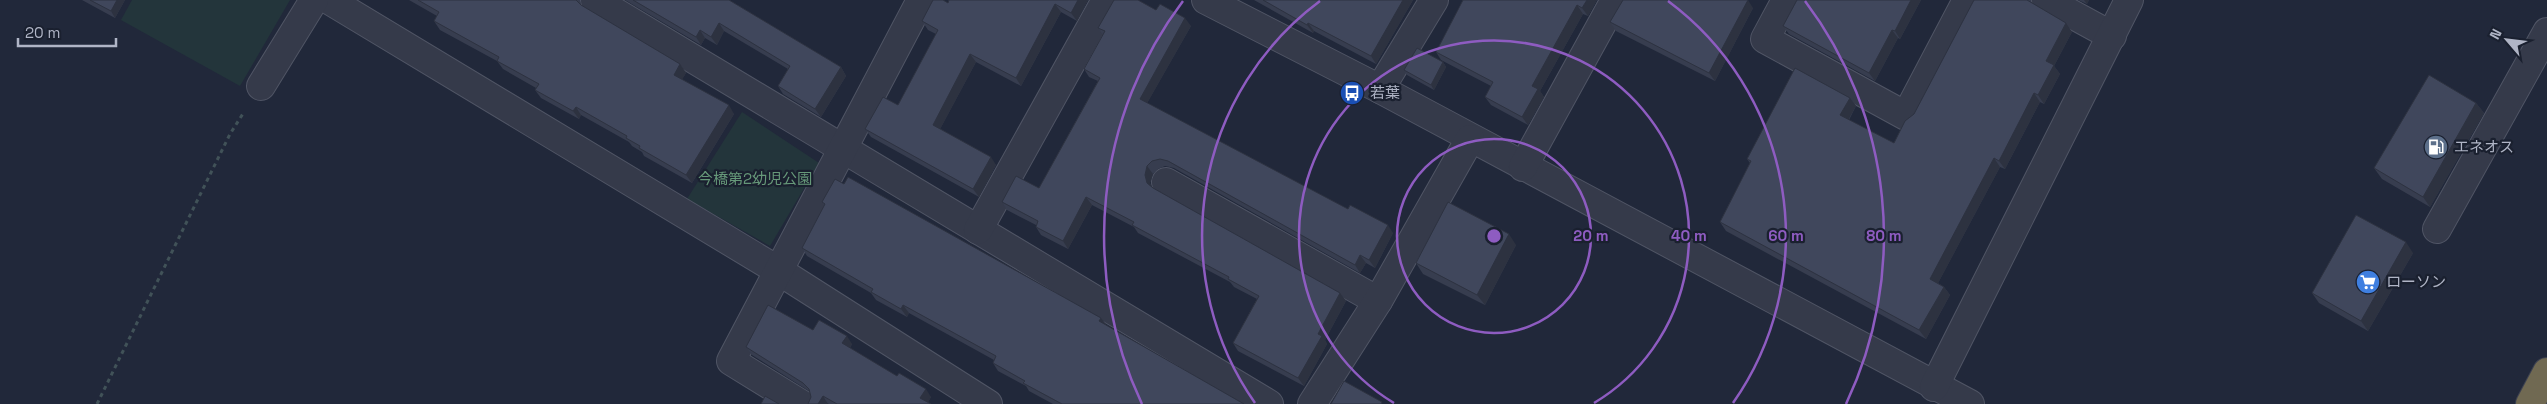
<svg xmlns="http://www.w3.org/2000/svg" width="2547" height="404" viewBox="0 0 2547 404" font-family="'Space Grotesk','Noto Sans JP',sans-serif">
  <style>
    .green { fill: #23353b }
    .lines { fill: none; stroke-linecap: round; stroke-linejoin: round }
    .minor-casing { stroke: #505565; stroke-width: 30 }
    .highway-casing { stroke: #3d4252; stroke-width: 30 }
    .path { stroke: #415258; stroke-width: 3; stroke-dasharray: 4 4; stroke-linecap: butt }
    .minor { stroke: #353a4a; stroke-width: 28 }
    .highway { stroke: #706952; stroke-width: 28 }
    .wall { fill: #373d4f }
    .shaded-wall { fill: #2d3240 }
    .building { fill: #40475c; stroke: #2d3240 }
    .ring { fill: none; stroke: #8e5cc1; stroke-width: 2.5 }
    .labels { text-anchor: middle; stroke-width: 4.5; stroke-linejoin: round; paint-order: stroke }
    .poi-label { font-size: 15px; fill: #b0b5c6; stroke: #1a202f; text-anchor: start }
    .park-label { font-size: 15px; fill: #669879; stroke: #1a202f }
    .centre { fill: #8e5cc1; stroke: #1a202f; stroke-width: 2.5 }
    .ring-label { font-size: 15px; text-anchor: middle; font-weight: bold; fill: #8e5cc1; stroke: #1a202f; stroke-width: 4.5; stroke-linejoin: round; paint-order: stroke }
  </style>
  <rect width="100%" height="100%" fill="#21283a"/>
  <g class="green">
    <polygon points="132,0 290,0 240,86 121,20"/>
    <polygon points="742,112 819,163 770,246 687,199"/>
  </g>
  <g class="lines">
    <g class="minor-casing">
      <g id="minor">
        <polyline points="329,0 779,271 988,404"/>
        <polyline points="595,0 1269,404"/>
        <polyline points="1206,0 1380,89 1970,404"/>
        <polyline points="1786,0 1765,39 1906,116 1967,0"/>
        <polyline points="2046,0 2112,36"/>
        <polyline points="261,86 314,0"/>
        <polyline points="1380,89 1434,0"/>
        <polyline points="1523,167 1615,0"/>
        <polyline points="1166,182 1378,301"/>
        <polyline points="2437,229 2547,32"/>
        <polyline points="978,230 1106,0"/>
        <polyline points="1934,387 2129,0"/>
        <polyline points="801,404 731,361 921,0"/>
        <polyline points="1312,404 1378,301 1470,139"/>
      </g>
    </g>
    <g class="highway-casing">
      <polyline id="highway" points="2530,404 2547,372"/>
    </g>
    <polyline class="path" points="97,404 230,134 244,112"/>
    <use href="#minor" class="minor"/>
    <use href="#highway" class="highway"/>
  </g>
  <g class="wall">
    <polygon points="82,0 125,0 115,18"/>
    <polygon points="409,0 580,0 581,5 680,64 686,73 682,79 734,114 692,183 644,156 642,152 632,146 629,142 581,115 579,119 541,98 535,90 536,88 503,69 497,61 440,30 434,21 437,16"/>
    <polygon points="625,0 729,0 841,67 846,76 821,117 783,94 778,86 788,69 724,31 717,45 705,38 701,45"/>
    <polygon points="949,0 1088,0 1077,21 1061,12 1021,86 976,62 940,129 996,165 979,197 871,137 865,129 898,105 936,34 928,30 922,21 948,3"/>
    <polygon points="1254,0 1413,0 1376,64 1314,31 1313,33"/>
    <polygon points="1463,0 1597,0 1588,16 1583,14 1540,91 1544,97 1528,125 1491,105 1485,97 1491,86 1441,60 1436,52"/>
    <polygon points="1797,0 1921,0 1900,39 1898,38 1875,81 1789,34 1783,26"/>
    <polygon points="1974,0 2031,0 2031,2 2072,32 2054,66 2060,74 2044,104 2040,102 2005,169 2000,167 1938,283 1944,287 1950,295 1926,339 1726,231 1720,222 1750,163 1747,159 1850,98 1856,106 1849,120 1894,143 1914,114"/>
    <polygon points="2078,0 2089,0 2087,4"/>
    <polygon points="1753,8 1715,81 1616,31 1610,22"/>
    <polygon points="1156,10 1191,26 1147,103 1393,233 1375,268 1366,263 1360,273 1174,168 1165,166 1158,169 1153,174 1150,183 1153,188 1340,293 1346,301 1325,340 1327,344 1304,386 1238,351 1233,343 1257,299 1234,287 1230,282 1138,233 1134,227 1092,205 1068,249 1041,235 1036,227 1036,225 1007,210 1002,202 1039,188 1098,81 1089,77 1084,69 1103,35 1098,28"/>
    <polygon points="1443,62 1446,67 1434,90 1407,75 1404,70"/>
    <polygon points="2476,103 2484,113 2430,207 2382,179 2374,168"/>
    <polygon points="844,184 1101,318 1106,325 1244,404 1053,404 1029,391 1026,386 998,371 993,363 994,360 909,313 907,317 876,300 871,293 807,256 802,248 824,205 822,202"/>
    <polygon points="1516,245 1485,305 1423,274 1416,263"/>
    <polygon points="2413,253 2368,331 2319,303 2312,293"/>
    <polygon points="813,330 852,344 850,348 931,397 928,402 931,404 829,404 811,397 809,391 752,355 746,347"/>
  </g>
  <g class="shaded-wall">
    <polygon points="117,0 125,0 115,18 111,11"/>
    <polygon points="1078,0 1088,0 1077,21 1071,13"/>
    <polygon points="1403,0 1413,0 1376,64 1371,56"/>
    <polygon points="1587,0 1597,0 1588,16 1582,8"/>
    <polygon points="1748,0 1753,8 1715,81 1709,73"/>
    <polygon points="1911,0 1921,0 1900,39 1895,31"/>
    <polygon points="2084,0 2089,0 2087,4"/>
    <polygon points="1055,4 1061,12 1021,86 1016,78"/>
    <polygon points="1577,5 1583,14 1540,91 1544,97 1528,125 1522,117 1532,86"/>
    <polygon points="1185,18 1191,26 1145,107 1140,99"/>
    <polygon points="719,23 724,31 717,45 711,37"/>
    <polygon points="1308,23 1314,31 1313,33 1307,25"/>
    <polygon points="2066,23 2072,32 2054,66 2060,74 2044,104 2038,95 2046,61"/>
    <polygon points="700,30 705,38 701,45 696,37"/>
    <polygon points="1892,30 1898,38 1875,81 1869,73"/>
    <polygon points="970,54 976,62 938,133 933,125"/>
    <polygon points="1443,62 1446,67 1434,90 1431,85"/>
    <polygon points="680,64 686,73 680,83 674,75"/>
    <polygon points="841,67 846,76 821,117 815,109"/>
    <polygon points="2034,93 2040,102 2005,169 1999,161"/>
    <polygon points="1850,98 1856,106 1846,124 1840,115"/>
    <polygon points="2476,103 2484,113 2430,207 2423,197"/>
    <polygon points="729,105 734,114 692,183 686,175"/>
    <polygon points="576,107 581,115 579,119 573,111"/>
    <polygon points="991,157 996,165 979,197 973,189"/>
    <polygon points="1994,158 2000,167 1936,287 1930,279"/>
    <polygon points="1147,166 1153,174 1150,183 1153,190 1147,183 1145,175"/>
    <polygon points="1086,197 1092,205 1068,249 1063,241"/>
    <polygon points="1388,225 1393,233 1375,268 1369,260"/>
    <polygon points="1509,234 1516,245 1485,305 1477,295"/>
    <polygon points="2406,242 2413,253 2368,331 2361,321"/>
    <polygon points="1360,255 1366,263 1360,273 1355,265"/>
    <polygon points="1944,287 1950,295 1926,339 1919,330"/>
    <polygon points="1340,293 1346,301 1325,340 1327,344 1304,386 1298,378 1318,334"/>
    <polygon points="903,305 909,313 907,317 901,309"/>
    <polygon points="1101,318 1107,326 1099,321"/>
    <polygon points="847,336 852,344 848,352 842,343"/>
    <polygon points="926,389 931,397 927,404 920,398"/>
    <polygon points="823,396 828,404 818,404"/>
  </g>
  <g class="building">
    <polygon points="90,0 117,0 111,11"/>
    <polygon points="418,0 576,0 581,5 680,64 674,75 729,105 686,175 639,148 640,146 626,138 627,136 576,107 573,111 535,90 539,84 497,61 499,57 434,21 439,12"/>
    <polygon points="633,0 729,0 841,67 815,109 778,86 790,66 719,23 711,37 700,30 696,37"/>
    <polygon points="933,0 943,0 948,3 949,0 1078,0 1071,13 1055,4 1016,78 970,54 933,125 991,157 973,189 865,129 883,97 898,105 938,30 922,21"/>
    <polygon points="1114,0 1138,0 1156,10 1160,4 1185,18 1140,99 1348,209 1350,205 1388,225 1369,260 1360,255 1355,265 1168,161 1160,159 1152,161 1147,166 1145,175 1147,183 1153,188 1340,293 1318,334 1322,336 1298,378 1233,343 1259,296 1228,279 1229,277 1132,225 1134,222 1086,197 1063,241 1036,227 1038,221 1002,202 1016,176 1039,188 1100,78 1084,69 1105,31 1098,28"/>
    <polygon points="1263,0 1403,0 1371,56 1308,23 1307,25"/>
    <polygon points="1463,0 1587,0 1582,8 1577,5 1532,86 1538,89 1522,117 1485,97 1493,82 1436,52"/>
    <polygon points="1623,0 1748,0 1709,73 1610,22"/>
    <polygon points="1797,0 1911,0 1895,31 1892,30 1869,73 1783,26"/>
    <polygon points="1974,0 2027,0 2066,23 2046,61 2054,65 2038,95 2034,93 1999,161 1994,158 1930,279 1944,287 1919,330 1720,222 1751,161 1747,159 1795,68 1850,98 1840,115 1894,143 1905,121 1914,114"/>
    <polygon points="1417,48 1443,62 1431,85 1404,70"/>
    <polygon points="2429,75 2476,103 2423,197 2374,168"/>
    <polygon points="848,177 1101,318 1099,321 1244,404 1062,404 1023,383 1025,381 993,363 996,356 903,305 901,309 871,292 873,289 802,248 825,204 822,202 835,179 844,184"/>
    <polygon points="1448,202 1509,234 1477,295 1416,263"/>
    <polygon points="2356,215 2406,242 2361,321 2312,293"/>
    <polygon points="768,305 813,330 819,320 847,336 842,343 897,376 899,373 926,389 920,398 931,404 837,404 823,396 818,404 808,404 811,397 809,389 803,383 746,347"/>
    <polygon points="1344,381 1382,402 1381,404 1331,404"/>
    <polygon points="765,396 779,404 761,404"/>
  </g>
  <g class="ring">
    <circle cx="1494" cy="236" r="97"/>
    <path d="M1394 403A195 195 0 1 1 1594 403"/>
    <path d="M1255 403A292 292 0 0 1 1320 1M1668 1A292 292 0 0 1 1733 403"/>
    <path d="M1142 404A390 390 0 0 1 1183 1M1805 1A390 390 0 0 1 1846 404"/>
  </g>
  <defs>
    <g id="bus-disc" transform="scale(1.25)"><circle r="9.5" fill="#1a4fb4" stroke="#1a202f"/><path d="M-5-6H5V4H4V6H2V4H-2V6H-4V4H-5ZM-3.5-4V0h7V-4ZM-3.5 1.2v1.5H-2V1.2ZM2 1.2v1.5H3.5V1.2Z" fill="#fff"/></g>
    <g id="fuel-disc" transform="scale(1.25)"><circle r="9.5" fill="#5c6f8a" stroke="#1a202f"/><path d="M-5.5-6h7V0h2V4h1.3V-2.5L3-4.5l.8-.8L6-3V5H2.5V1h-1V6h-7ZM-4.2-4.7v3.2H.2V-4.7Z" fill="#fff"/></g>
    <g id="supermarket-disc" transform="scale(1.25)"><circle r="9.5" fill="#3f7fe0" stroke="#1a202f"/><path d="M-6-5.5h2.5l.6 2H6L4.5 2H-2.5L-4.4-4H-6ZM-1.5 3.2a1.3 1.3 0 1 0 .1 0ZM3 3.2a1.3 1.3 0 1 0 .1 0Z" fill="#fff"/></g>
  </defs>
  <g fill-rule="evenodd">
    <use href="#bus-disc" x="1352" y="93"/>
    <use href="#fuel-disc" x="2436" y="147"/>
    <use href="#supermarket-disc" x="2368" y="282"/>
  </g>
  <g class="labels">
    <g class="poi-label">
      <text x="1370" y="98">若葉</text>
      <text x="2454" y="152">エネオス</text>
      <text x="2386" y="287">ローソン</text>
    </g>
    <g class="park-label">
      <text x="755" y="184">今橋第2幼児公園</text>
    </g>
  </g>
  <circle cx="1494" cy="236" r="8" class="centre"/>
  <g class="ring-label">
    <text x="1591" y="241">20 m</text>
    <text x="1689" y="241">40 m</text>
    <text x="1786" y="241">60 m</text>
    <text x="1884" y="241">80 m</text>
  </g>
  <g transform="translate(2507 40) rotate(298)" stroke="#1a202f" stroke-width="4" paint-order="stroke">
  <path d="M0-4L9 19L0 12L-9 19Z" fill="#b0b5c6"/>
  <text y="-8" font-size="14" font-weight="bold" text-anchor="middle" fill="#b0b5c6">N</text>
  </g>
  <path d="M18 38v8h98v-8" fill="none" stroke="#b0b5c6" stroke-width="2.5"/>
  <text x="25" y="38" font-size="15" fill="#b0b5c6" stroke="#1a202f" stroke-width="4" paint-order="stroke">20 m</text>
</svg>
